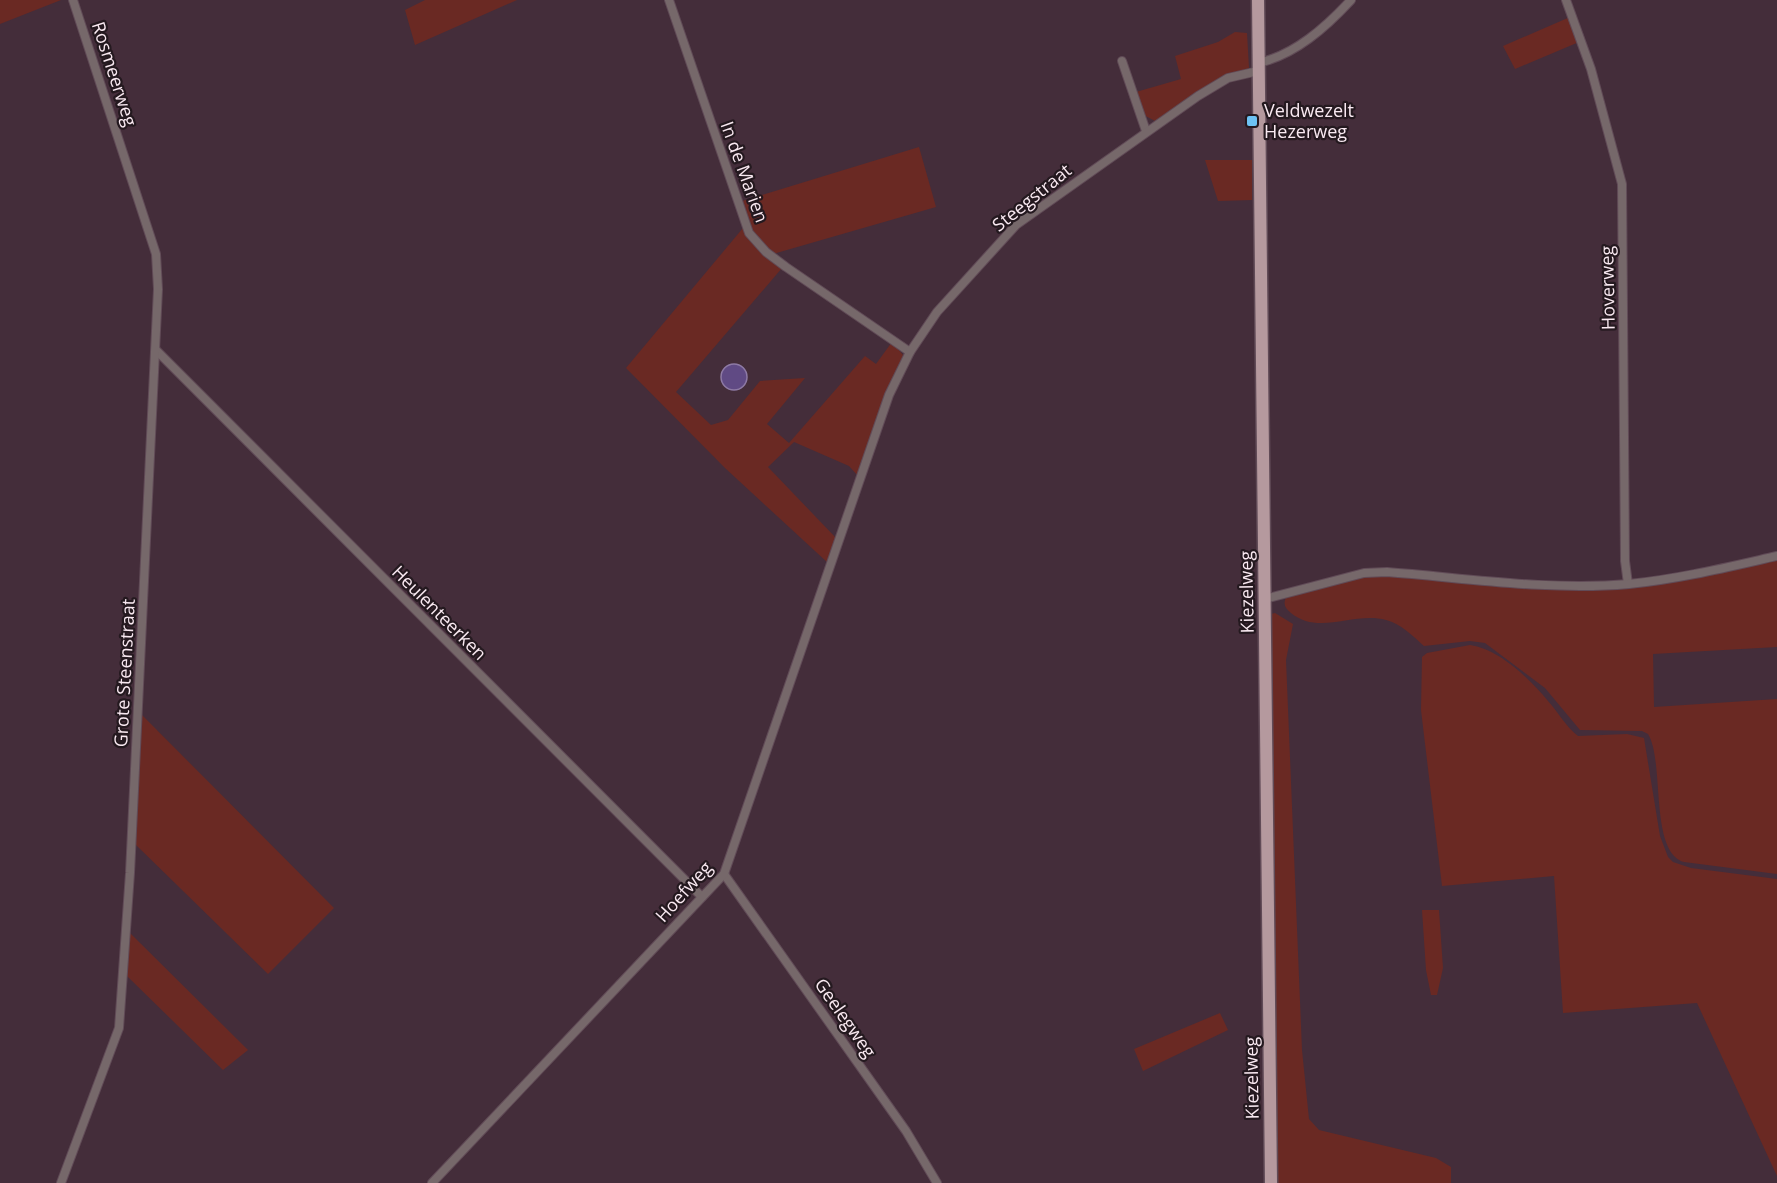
<svg xmlns="http://www.w3.org/2000/svg" width="1777" height="1183" viewBox="0 0 1777 1183" font-family="'Open Sans',sans-serif">
  <style>
    .green { fill: #6a2923 }
    .water { fill: #604a84; stroke: #8e7aa5; stroke-width: 1.5 }
    .lines { fill: none; stroke-linecap: round; stroke-linejoin: round }
    .street-casing { stroke: #614b57; stroke-width: 10 }
    .primary-casing { stroke: #614b57; stroke-width: 15 }
    .street { stroke: #76686a; stroke-width: 8 }
    .primary { stroke: #b5999e; stroke-width: 12 }
    .poi-dot { fill: #6dc2f3; stroke: #24191f; stroke-width: 2 }
    .labels { text-anchor: middle; stroke-width: 4.5; stroke-linejoin: round; paint-order: stroke }
    .street-label { font-size: 18px; fill: #f9e9f1; stroke: #24191f }
    .poi-label { font-size: 18px; fill: #f9e9f1; stroke: #24191f; text-anchor: start }
  </style>
  <rect width="100%" height="100%" fill="#442d3a"/>
  <g class="green">
    <polygon points="0,0 61,0 0,24"/>
    <polygon points="425,0 517,0 415,45 405,10"/>
    <polygon points="1570,17 1579,42 1515,69 1503,46"/>
    <polygon points="1235,32 1247,33 1249,68 1205,87 1155,121 1142,114 1136,92 1181,79 1175,56 1218,42"/>
    <polygon points="919,147 936,207 773,254 753,234 739,202"/>
    <polygon points="1205,160 1252,160 1252,200 1218,201"/>
    <polygon points="743,228 754,244 782,268 676,392 711,425 728,420 760,381 805,378 767,424 789,443 865,356 876,364 892,342 903,355 858,476 849,466 794,442 768,467 836,538 828,563 725,468 626,368"/>
    <path d="M1777 560V647L1653 654 1654 707 1777 699V874L1684 862C1649 852 1665 761 1648 734L1642 731 1580 730 1545 688 1485 643 1470 641 1424 646C1413 636 1401 624 1386 620 1354 611 1319 636 1291 613 1285 608 1283 605 1286 597L1365 577 1388 575 1576 590 1624 589Z"/>
    <polygon points="1275,613 1293,624 1286,660 1302,1050 1309,1119 1319,1130 1436,1158 1451,1167 1451,1183 1278,1183 1271,614"/>
    <path d="M1470 645C1499 649 1530 679 1548 701 1558 712 1566 727 1578 736L1627 734 1644 738 1660 836 1668 857 1673 862 1691 868 1777 879V1176L1697 1003 1563 1013 1554 876 1442 886 1421 710 1422 657 1427 653Z"/>
    <polygon points="140,713 334,908 268,974 135,844"/>
    <polygon points="1422,910 1439,910 1443,968 1437,995 1431,995 1426,970"/>
    <polygon points="129,932 248,1050 223,1070 127,976"/>
    <polygon points="1220,1013 1228,1030 1143,1071 1134,1049"/>
  </g>
  <circle class="water" cx="734" cy="377" r="13"/>
  <g class="lines">
    <g class="street-casing">
      <g id="street">
        <polyline points="669,0 749,233 766,252 786,267 910,352"/>
        <polyline points="1566,0 1591,69 1622,184 1625,561 1628,584"/>
        <polyline points="1122,61 1146,131"/>
        <path d="M1258 63C1295 55 1326 27 1351 0"/>
        <polyline points="156,350 702,897"/>
        <path d="M1265 599 1364 573 1387 572C1466 578 1549 591 1629 584 1679 579 1728 567 1777 556"/>
        <polyline points="724,874 906,1131 937,1183"/>
        <polyline points="61,1183 119,1028 130,873 158,289 156,254 73,0"/>
        <polyline points="432,1183 724,874 889,395 910,352 937,312 1016,225 1198,96 1228,78 1258,71"/>
      </g>
    </g>
    <g class="primary-casing">
      <polyline id="primary" points="1258,0 1271,1183"/>
    </g>
    <use href="#street" class="street"/>
    <use href="#primary" class="primary"/>
  </g>
  <rect class="poi-dot" x="1246" y="115" width="12" height="12" rx="3"/>
  <g class="labels">
    <g class="street-label">
      <text transform="translate(114 74) rotate(72)" y="6">Rosmeerweg</text>
      <text transform="translate(744 172) rotate(70)" y="6">In de Marien</text>
      <text transform="translate(1032 198) rotate(-39)" y="6">Steegstraat</text>
      <text transform="translate(1608 288) rotate(-91)" y="6">Hoverweg</text>
      <text transform="translate(1247 592) rotate(-91)" y="6">Kiezelweg</text>
      <text transform="translate(439 613) rotate(45)" y="6">Heulenteerken</text>
      <text transform="translate(125 673) rotate(-87)" y="6">Grote Steenstraat</text>
      <text transform="translate(684 892) rotate(-48)" y="6">Hoefweg</text>
      <text transform="translate(845 1018) rotate(55)" y="6">Geelegweg</text>
      <text transform="translate(1252 1078) rotate(-91)" y="6">Kiezelweg</text>
    </g>
    <g class="poi-label">
      <text x="1264" y="117">Veldwezelt<tspan x="1264" dy="21">Hezerweg</tspan></text>
    </g>
  </g>
</svg>
